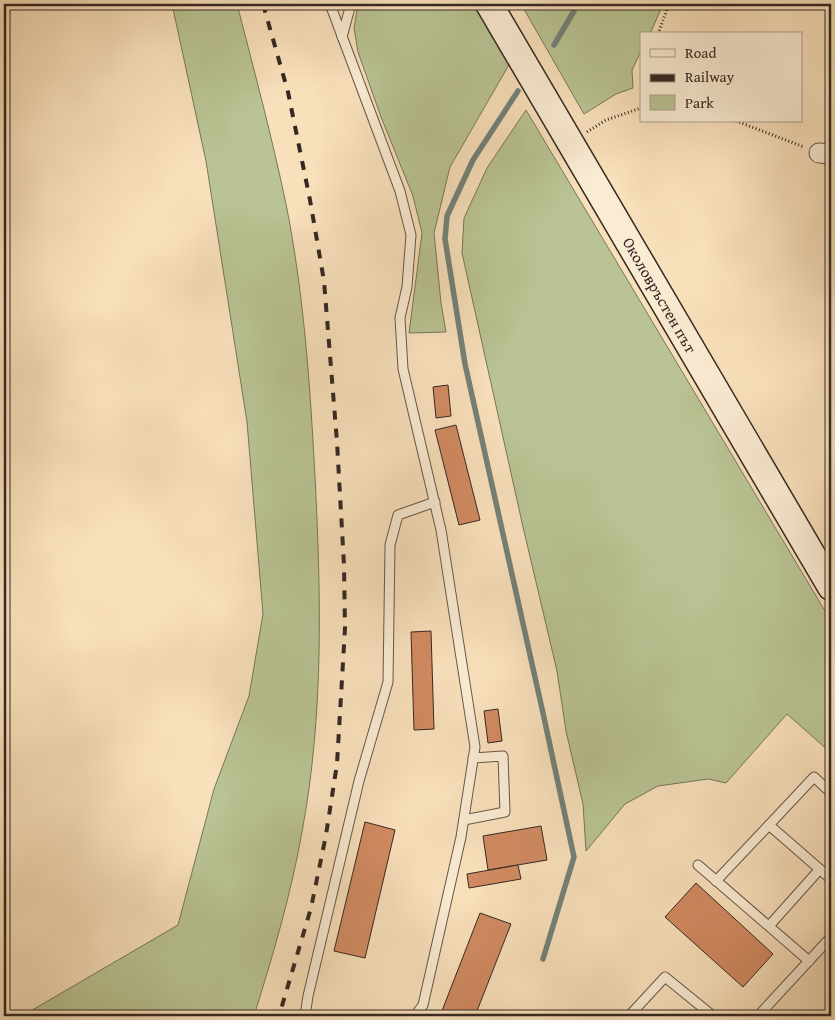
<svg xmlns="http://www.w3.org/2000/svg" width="835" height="1020" viewBox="0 0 835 1020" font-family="'Gentium Book Plus',serif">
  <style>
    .green { fill: #b9c393; stroke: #77765b }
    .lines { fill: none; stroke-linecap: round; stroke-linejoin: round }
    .stream { stroke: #738178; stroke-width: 5.5 }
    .building { fill: #d18a62; stroke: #352823 }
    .lane-casing { stroke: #665649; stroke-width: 11 }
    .street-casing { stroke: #665649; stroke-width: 21 }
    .secondary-casing { stroke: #352823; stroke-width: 29 }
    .path { stroke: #352823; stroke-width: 3; stroke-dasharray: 1 2.5; stroke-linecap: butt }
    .lane { stroke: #faebd3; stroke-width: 9 }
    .street { stroke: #faebd3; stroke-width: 19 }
    .secondary { stroke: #faebd3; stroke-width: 26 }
    .rail { stroke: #352823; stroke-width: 4; stroke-dasharray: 9 9; stroke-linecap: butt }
    .labels { text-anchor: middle; stroke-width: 5; stroke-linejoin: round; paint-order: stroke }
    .street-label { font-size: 16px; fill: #352823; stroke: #faebd3 }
  </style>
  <rect width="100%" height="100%" fill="#f8e0bb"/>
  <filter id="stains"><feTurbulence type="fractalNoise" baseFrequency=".004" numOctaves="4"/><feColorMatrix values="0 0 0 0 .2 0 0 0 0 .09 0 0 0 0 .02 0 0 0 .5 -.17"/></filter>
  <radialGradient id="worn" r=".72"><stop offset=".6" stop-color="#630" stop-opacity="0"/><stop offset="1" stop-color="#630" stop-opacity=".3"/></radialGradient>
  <g class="green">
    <path d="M172 4H237C254 70 272 137 286 204 304 294 310 385 315 476 321 595 324 714 302 832 291 894 273 955 254 1016H22L178 925 214 789 249 696 263 614 247 422 206 161Z"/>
    <polygon points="358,4 475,4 510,63 450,167 434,233 441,303 446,332 409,333 422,233 413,196 381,117 358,52 354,28"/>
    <polygon points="521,4 663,4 650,34 641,34 641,51 632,70 633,88 616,94 584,114"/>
    <polygon points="526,110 831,621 831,753 787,714 726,783 708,779 658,786 625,804 586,851 583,804 566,731 557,671 523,527 462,253 464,218 487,168"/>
  </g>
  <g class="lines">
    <g class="stream">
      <polyline points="554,45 574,11 576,4"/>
      <polyline points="518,91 473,160 447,216 445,239 465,364 543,713 574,857 543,959"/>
    </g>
  </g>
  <g class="building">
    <polygon points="448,385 451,416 436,418 433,387"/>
    <polygon points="456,425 480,520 459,525 435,430"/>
    <polygon points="431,631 434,729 414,730 411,632"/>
    <polygon points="498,709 502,741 488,743 484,711"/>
    <polygon points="365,822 395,830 365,958 334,951"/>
    <polygon points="541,826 547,860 488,870 483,836"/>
    <polygon points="518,865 521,879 469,888 467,874"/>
    <polygon points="696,883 773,954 743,987 665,917"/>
    <polygon points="480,913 511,924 475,1016 440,1016"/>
  </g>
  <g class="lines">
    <g class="lane-casing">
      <g id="lane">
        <polyline points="330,4 400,191 411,235 407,287 400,318 403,369 441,530 475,747 461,837 423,1005 415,1016"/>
        <polyline points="342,37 351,4"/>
        <polyline points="831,793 814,777 769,825 831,879"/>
        <polyline points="464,820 505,812 503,756 473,758"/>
        <polyline points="698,865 809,961"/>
        <polyline points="716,881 769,825"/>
        <polyline points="769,926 819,870"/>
        <polyline points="305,1016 308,996 359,781 388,682 390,545 398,515 435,502"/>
        <polyline points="629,1016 665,977 713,1016"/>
        <polyline points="758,1016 831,937"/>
      </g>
    </g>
    <g class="street-casing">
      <polyline id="street" points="819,153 831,154"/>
    </g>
    <g class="secondary-casing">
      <polyline id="secondary" points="489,4 831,587"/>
    </g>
    <g class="path">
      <polyline points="658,34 669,4"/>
      <polyline points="736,121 804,147"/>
      <polyline points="587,132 606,120 641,108"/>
    </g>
    <use href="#lane" class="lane"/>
    <use href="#street" class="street"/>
    <use href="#secondary" class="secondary"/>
    <polyline class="rail" points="263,4 288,92 310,200 324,281 337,442 344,565 345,628 337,764 326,835 311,908 279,1016"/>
  </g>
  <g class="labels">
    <g class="street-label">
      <text transform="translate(660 295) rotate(60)" y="6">Околовръстен път</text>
    </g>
  </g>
  <rect width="835" height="1020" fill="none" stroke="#f8e0bb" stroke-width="20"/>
  <rect x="5" y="5" width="825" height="1010" fill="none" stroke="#352823" stroke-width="2.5"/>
  <rect x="10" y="10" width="815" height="1000" fill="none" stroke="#352823"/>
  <rect x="640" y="32" width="162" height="90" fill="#faebd3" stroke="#ab9d8d"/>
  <rect x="650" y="49" width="25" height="8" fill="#faebd3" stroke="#ab9d8d"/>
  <text x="685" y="58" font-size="15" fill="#352823">Road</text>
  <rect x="650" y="74" width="25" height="8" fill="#352823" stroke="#ab9d8d"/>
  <text x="685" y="82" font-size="15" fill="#352823">Railway</text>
  <rect x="650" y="95" width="25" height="15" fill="#b9c393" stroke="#ab9d8d"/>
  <text x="685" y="108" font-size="15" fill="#352823">Park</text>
  <rect width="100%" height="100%" filter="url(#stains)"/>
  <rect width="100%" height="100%" fill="url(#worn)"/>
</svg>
